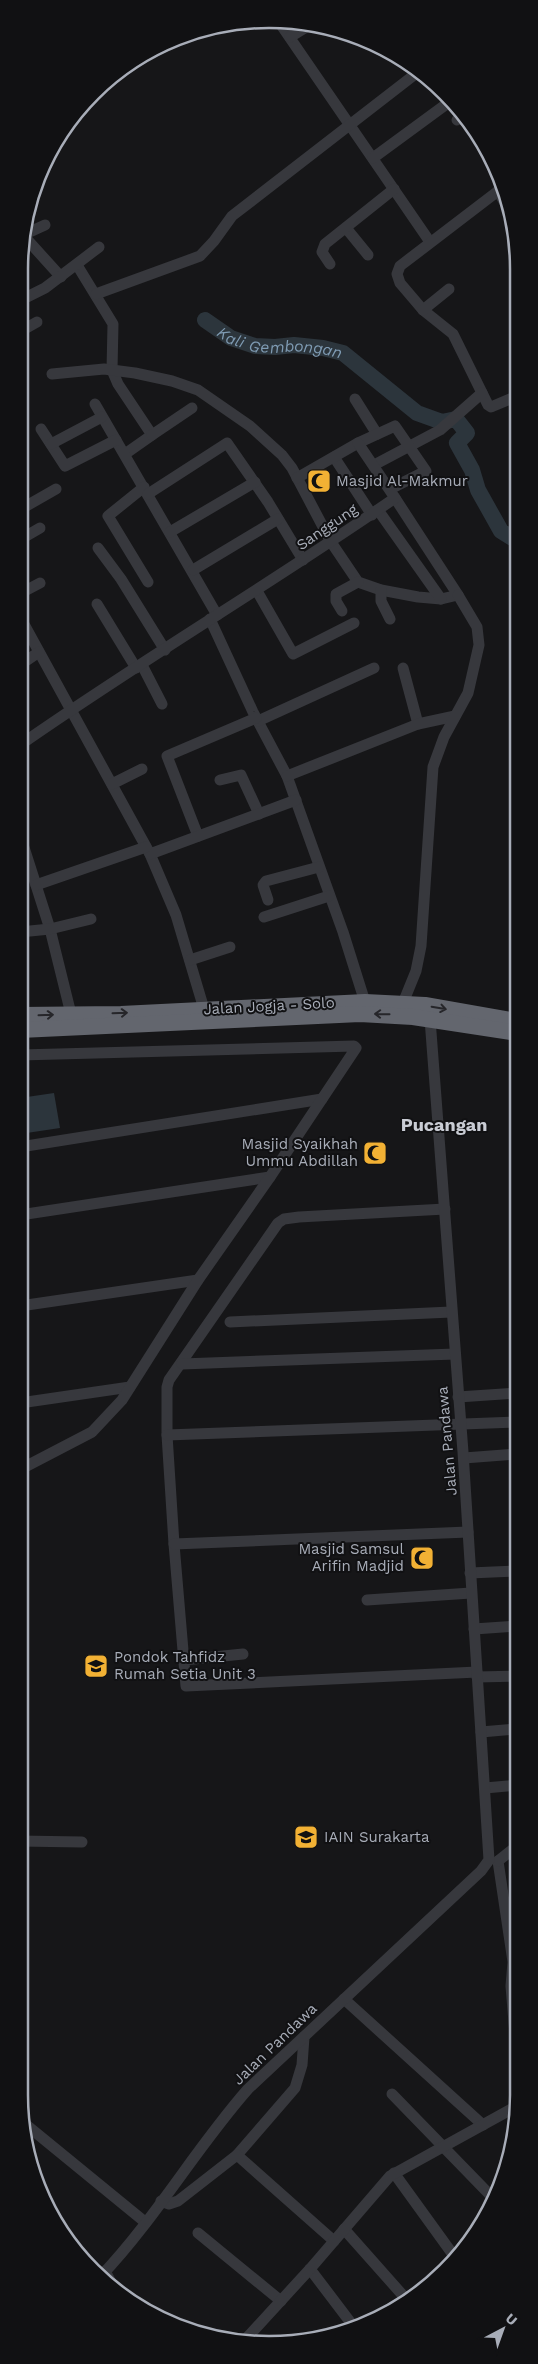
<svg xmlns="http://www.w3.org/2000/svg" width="538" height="2364" viewBox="0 0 538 2364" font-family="'Work Sans',sans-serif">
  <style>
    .water { fill: #2c353c }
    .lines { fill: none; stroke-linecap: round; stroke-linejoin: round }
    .river { stroke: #2c353c; stroke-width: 16 }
    .minor { stroke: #37383d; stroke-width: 11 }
    .highway { stroke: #63666e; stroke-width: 16 }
    .oneway { stroke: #26262a }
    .labels { text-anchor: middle; stroke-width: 4; stroke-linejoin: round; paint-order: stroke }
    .poi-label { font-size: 15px; fill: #a8adb8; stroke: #111113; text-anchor: start }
    .street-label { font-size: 15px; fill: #a8adb8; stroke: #111113 }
    .water-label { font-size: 16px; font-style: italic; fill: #7f9bb3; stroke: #111113 }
    .quarter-label { font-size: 18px; font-weight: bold; fill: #c9ccd4; stroke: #111113 }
    .rim { fill: none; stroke: #a8adb8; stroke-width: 2.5 }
  </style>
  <rect width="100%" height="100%" fill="#161618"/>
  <polygon class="water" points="54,1093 60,1128 20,1134 20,1098"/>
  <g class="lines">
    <path class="river" id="s1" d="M205 320 231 338 255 346 275 347 294 345 323 348 343 353 417 413 442 422 456 419 467 433 457 443 472 470 478 490 501 531 517 541"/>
    <g class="minor">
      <polyline points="279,22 430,242"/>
      <polyline points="290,37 311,24"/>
      <polyline points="457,120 463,116"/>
      <polyline points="373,158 452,100"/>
      <polyline points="502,188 400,266 397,274 400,283 423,310 453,334 488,405 491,407 517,396"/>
      <polyline points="498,191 509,210"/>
      <polyline points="346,228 368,255"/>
      <polyline points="22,233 23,235 45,225"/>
      <polyline points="23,235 61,277"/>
      <polyline points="330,264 322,252 325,244 394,189"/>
      <polyline points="77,265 113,324 112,370 118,384 152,435 125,454"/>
      <polyline points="96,294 200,256 214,241 232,216 418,72"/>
      <polyline points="21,300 45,288 99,247"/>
      <polyline points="423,310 449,289"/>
      <polyline points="21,331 37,322"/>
      <polyline points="52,374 104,369 135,373 172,381 198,390 250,426 282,455 292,468 331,542 358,582 381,590 418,597 441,599 458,595 395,498"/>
      <polyline points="355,399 377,434"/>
      <polyline points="95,404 217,615"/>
      <polyline points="41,429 65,466 116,440"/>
      <polyline points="152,435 192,408"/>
      <polyline points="51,444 102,417"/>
      <polyline points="334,457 372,515"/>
      <polyline points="374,465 440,430 482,393"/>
      <polyline points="297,478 358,443 395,426 426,471 390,489"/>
      <polyline points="144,487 108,516 148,582"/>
      <polyline points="148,494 227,443 268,502 303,560"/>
      <polyline points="21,509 56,489"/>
      <polyline points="378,510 441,599"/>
      <polyline points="170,532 255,482"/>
      <polyline points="21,539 40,528"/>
      <polyline points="98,548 121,579 165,650"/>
      <polyline points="193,570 278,519"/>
      <polyline points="381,590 381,601 390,619"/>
      <polyline points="257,591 293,654 354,623"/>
      <polyline points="21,593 40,583"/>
      <polyline points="97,604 136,668"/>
      <polyline points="342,611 336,601 336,594 358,582"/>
      <polyline points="20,617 150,854 176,915 204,1009"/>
      <polyline points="210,619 253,712 287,776 343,932 365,1002"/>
      <polyline points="20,665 39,652"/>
      <polyline points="142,665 162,704"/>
      <polyline points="403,668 418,724"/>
      <polyline points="258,721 374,668"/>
      <path d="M20 745C143 659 272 583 395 498L358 443"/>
      <polyline points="287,776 418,724 455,716"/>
      <polyline points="220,780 241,775 259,814"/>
      <polyline points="112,784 142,769"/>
      <polyline points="20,835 50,929 73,1022"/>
      <polyline points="198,836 167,756 256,718"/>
      <polyline points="150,854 296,800"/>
      <polyline points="36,885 146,847"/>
      <polyline points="268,900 263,885 266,881 319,867"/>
      <polyline points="264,917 329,896"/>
      <polyline points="20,932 50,929 91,919"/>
      <polyline points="190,960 230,947"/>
      <polyline points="403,1003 416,971 421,946 433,767 444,737 468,693 479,645 477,627 458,595"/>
      <polyline points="20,1147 322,1099"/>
      <polyline points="445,1209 299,1217 284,1219 278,1223 169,1380 167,1387 167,1435 174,1544 186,1686 477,1672"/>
      <polyline points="20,1215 270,1177"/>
      <polyline points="20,1306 198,1280"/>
      <polyline points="230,1322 451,1312"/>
      <polyline points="182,1364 455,1354"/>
      <polyline points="458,1397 517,1393"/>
      <polyline points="20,1403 130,1387"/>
      <polyline points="167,1435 517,1422"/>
      <polyline points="464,1458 517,1454"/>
      <polyline points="19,1470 92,1432 122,1400 198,1280 270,1177 356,1048 354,1046 20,1055"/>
      <polyline points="174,1544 468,1532"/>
      <polyline points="470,1573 517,1571"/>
      <polyline points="367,1600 471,1593"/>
      <polyline points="474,1629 517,1626"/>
      <polyline points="184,1660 243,1654"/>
      <polyline points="477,1677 517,1676"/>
      <polyline points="481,1732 517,1729"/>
      <polyline points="485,1788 517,1785"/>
      <polyline points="19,1841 82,1842"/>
      <polyline points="498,1861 513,1962 511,1986 517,2059"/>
      <polyline points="498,1861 517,1846"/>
      <polyline points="344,1999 483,2125"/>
      <polyline points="392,2094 493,2198"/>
      <polyline points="24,2123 145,2222"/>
      <polyline points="237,2155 295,2088 302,2065 304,2037"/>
      <polyline points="394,2173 454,2256"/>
      <polyline points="161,2201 169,2204 178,2201 237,2155 334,2241"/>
      <polyline points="480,2223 486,2218"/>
      <polyline points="344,2229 407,2300"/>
      <polyline points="198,2233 281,2301"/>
      <polyline points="310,2269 354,2327"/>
      <polyline points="105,2271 112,2284"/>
      <path d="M101 2276C156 2218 196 2148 248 2089L481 1871 489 1860 463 1452 430 1019"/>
      <polyline points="243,2342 310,2269 390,2176 517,2106"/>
    </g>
    <g class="highway">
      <polyline points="20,1015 121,1014 365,1002 425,1005 517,1021"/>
      <polyline points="20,1030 360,1014 413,1017 517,1033"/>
    </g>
  </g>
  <defs><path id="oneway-shaft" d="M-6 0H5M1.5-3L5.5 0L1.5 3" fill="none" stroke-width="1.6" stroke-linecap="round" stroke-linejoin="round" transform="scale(1.25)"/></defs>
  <g class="oneway">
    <use href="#oneway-shaft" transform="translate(439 1008) rotate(10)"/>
    <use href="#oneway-shaft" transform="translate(120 1013) rotate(-2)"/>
    <use href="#oneway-shaft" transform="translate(382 1014) rotate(-179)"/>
    <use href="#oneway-shaft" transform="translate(46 1015) rotate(-2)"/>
  </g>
  <defs>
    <g id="mosque-square" transform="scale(1.25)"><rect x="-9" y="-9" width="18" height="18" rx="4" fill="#f2b134" stroke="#111113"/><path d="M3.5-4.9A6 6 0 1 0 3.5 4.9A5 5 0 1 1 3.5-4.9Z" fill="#111"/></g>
    <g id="school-square" transform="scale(1.25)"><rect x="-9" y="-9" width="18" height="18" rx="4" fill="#f2b134" stroke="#111113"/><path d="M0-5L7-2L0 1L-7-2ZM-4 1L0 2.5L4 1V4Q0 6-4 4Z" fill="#111"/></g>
    <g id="university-square" transform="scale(1.25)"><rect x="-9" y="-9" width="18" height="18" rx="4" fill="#f2b134" stroke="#111113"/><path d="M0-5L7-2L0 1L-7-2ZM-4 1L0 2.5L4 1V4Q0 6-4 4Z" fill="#111"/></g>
  </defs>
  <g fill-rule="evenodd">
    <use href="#mosque-square" x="319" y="481"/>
    <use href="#mosque-square" x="375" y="1153"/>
    <use href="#mosque-square" x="422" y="1558"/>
    <use href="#school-square" x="96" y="1666"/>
    <use href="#university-square" x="306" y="1837"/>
  </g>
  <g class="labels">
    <g class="poi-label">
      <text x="336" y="486">Masjid Al-Makmur</text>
      <text x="358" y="1149" text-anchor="end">Masjid Syaikhah<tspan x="358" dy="17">Ummu Abdillah</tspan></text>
      <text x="404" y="1554" text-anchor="end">Masjid Samsul<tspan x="404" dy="17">Arifin Madjid</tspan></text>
      <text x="114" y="1662">Pondok Tahfidz<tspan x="114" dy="17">Rumah Setia Unit 3</tspan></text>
      <text x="324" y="1842">IAIN Surakarta</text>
    </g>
    <g class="street-label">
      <text transform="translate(327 527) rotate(-34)" y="5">Sanggung</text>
      <text transform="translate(269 1006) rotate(-3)" y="5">Jalan Jogja - Solo</text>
      <text transform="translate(447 1441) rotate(-95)" y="5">Jalan Pandawa</text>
      <text transform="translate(275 2044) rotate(-44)" y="5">Jalan Pandawa</text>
    </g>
    <g class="water-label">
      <text dy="6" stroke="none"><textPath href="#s1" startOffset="81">Kali Gembongan</textPath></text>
    </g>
    <g class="quarter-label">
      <text x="444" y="1131">Pucangan</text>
    </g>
  </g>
  <path d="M0 0H538V2364H0ZM269 28H269A241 241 0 0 1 510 269V2095A241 241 0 0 1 269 2336H269A241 241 0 0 1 28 2095V269A241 241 0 0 1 269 28Z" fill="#111113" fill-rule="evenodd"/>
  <path class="rim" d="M269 28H269A241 241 0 0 1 510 269V2095A241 241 0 0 1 269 2336H269A241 241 0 0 1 28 2095V269A241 241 0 0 1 269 28Z"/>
  <g transform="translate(503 2329) rotate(41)" stroke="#111113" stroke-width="4" paint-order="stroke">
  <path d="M0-4L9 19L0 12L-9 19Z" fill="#a8adb8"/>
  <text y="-8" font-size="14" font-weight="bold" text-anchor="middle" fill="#a8adb8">U</text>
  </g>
</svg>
